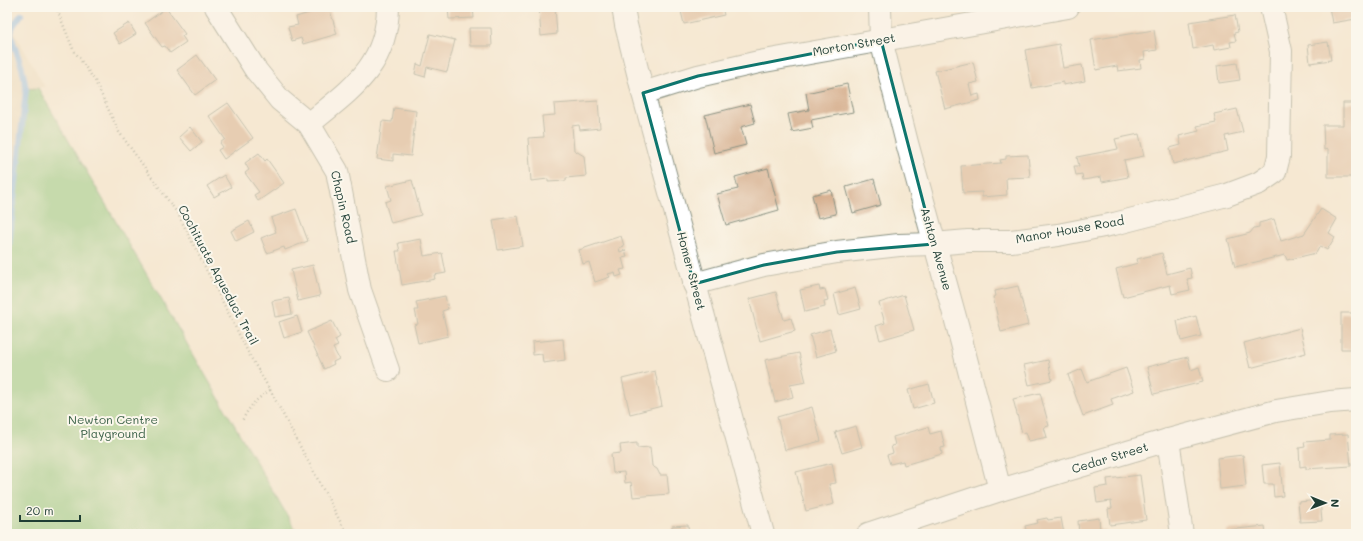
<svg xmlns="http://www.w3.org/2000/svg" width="1363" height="541" viewBox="0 0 1363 541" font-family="Mali,sans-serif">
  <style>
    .built { fill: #e9d9ba }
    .green { fill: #8cc97f; stroke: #56835a }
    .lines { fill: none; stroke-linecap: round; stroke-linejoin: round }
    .stream { stroke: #79b4eb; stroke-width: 6 }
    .building { fill: #d5ad8c }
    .minor-casing { stroke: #8a9283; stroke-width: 24 }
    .path { stroke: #8a9283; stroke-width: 2.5; stroke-dasharray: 1 3; stroke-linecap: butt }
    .minor { stroke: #fff; stroke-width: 22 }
    .marked { fill: none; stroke: #0f766e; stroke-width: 3; stroke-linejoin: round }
    .labels { text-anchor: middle; stroke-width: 4; stroke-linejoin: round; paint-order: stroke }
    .street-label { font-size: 12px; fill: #1f3d34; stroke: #fbf7ec }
    .park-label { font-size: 12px; fill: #3a6047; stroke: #fbf7ec }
  </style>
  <rect width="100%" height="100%" fill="#fbf7ec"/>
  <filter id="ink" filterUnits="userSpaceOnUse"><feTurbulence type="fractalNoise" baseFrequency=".025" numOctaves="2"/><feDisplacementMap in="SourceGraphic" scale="8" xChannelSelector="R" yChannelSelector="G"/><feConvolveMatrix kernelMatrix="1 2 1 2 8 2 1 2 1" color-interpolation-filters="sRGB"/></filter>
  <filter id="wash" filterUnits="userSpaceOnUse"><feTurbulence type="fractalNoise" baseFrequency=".012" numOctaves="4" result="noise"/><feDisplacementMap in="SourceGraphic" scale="16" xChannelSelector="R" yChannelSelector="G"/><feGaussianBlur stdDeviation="0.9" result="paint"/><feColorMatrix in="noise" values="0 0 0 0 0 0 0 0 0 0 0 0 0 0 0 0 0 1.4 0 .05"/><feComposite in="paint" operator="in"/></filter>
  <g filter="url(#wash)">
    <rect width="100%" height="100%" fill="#f5e8d2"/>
    <polygon class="built" points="7,19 45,87 26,89 7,264"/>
    <polygon class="green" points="38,88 298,534 7,534 7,264 26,89"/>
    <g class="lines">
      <polyline class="stream" points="7,264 26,89 22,68 12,39 11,33 13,26 21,15"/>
    </g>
    <g id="blocks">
      <g class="building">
        <polygon points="329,7 337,34 303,44 301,38 292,41 288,27 298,25 296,17"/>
        <polygon points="448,7 473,7 474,18 449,19"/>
        <polygon points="539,7 555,7 557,34 541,36"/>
        <polygon points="680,7 722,7 724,15 684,24"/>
        <polygon points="1329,7 1356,7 1356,19 1332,23"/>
        <polygon points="166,8 185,34 182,36 186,42 170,53 165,46 162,47 145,23"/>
        <polygon points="1235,15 1238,32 1234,33 1236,41 1230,42 1231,47 1214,50 1213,45 1193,49 1189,22"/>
        <polygon points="129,23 136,34 120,44 113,33"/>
        <polygon points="469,28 491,28 492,46 470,46"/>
        <polygon points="1154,30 1157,50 1144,52 1145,59 1140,60 1141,68 1118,71 1117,66 1096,70 1091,40"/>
        <polygon points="430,34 455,40 447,72 427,67 425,77 415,74 417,64 422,66"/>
        <polygon points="1328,42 1331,60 1310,63 1308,45"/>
        <polygon points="1059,44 1063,68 1082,65 1085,81 1063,85 1063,82 1032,88 1025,50"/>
        <polygon points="197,55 215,80 195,95 177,70"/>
        <polygon points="973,62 978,82 969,84 972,96 979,94 980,100 945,109 935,71"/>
        <polygon points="1237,63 1240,80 1219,83 1217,66"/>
        <polygon points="847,84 853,112 811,120 813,128 792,132 788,114 809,110 806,93"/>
        <polygon points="598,101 600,128 580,130 579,125 572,126 574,150 584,156 586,176 566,178 566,181 548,182 548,179 531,181 528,138 544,137 542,116 555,115 554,104"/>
        <polygon points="228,103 253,138 224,159 218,150 223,147 220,143 225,139 209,116"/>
        <polygon points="1343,103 1356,103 1356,177 1328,177 1328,149 1324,150 1323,125 1343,125"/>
        <polygon points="750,104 755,123 741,127 746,145 714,153 705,115"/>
        <polygon points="394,108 416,111 411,156 393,154 393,161 377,159 382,121 392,122"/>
        <polygon points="1237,109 1243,132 1225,136 1228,151 1173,164 1170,148 1181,145 1179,136 1199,131 1197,126 1216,122 1214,114"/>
        <polygon points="190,127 202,142 191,151 179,137"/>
        <polygon points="1139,134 1144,156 1124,160 1128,177 1102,182 1101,177 1083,180 1082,174 1076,175 1074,166 1079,166 1077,157 1118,149 1115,139"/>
        <polygon points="259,153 265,161 267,159 284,183 258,201 254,195 259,192 245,173 249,170 245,163"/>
        <polygon points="1028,155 1030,177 1006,178 1007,195 982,197 982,192 963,193 961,166 1001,163 1000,160 1006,159 1006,156"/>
        <polygon points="768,168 779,210 726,225 717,194 738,189 735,177"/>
        <polygon points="224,175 231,187 214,197 207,186"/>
        <polygon points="874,179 881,205 853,213 846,187"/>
        <polygon points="412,180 421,215 391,223 385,202 391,200 387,186"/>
        <polygon points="831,190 836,214 818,218 812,195"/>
        <polygon points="296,209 308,241 285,250 284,247 267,253 261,238 276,232 271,218"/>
        <polygon points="1321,209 1337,219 1329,233 1335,237 1327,250 1320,246 1316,253 1287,260 1285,255 1235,267 1228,239 1250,233 1254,228 1259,227 1259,223 1274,219 1281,241 1304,234"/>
        <polygon points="518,216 523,246 498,250 493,220"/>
        <polygon points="249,221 254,232 236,241 231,231"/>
        <polygon points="621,236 624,246 619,248 620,252 625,250 627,257 622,258 625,269 620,270 622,275 616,277 615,272 608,274 610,277 595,282 589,262 583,264 579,250"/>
        <polygon points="421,239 424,256 442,253 446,273 434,275 435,279 402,285 396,251 400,251 398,243"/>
        <polygon points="1162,253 1167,274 1190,268 1192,278 1187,279 1190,290 1172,294 1170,285 1123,297 1116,269 1138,263 1137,259"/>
        <polygon points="313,265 320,296 298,301 291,270"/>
        <polygon points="819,286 820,290 825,289 828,300 824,301 825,307 805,312 800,290"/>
        <polygon points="1018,286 1028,325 1001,332 993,297 996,296 995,291"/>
        <polygon points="855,288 861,309 839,315 834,294"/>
        <polygon points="776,292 784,320 791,318 795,331 760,341 749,299"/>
        <polygon points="904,295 914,330 880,340 876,326 885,323 879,303"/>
        <polygon points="445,296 448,309 442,311 448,336 418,343 414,325 418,324 415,310 418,310 416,302"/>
        <polygon points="289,298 292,314 275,317 272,301"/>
        <rect x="1341" y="313" width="15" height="36"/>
        <polygon points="297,316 302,332 284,338 279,322"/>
        <polygon points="1196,316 1201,336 1181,341 1177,321"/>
        <polygon points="332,321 340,337 335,340 338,346 333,348 339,359 333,362 334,364 324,369 307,332"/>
        <polygon points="1300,328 1306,353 1250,368 1244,343"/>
        <polygon points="830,329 836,351 816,357 810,335"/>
        <polygon points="563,339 565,360 543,363 542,354 533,355 532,342"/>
        <polygon points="799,353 806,382 790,385 793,397 775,402 765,360"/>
        <polygon points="1188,357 1191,370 1199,367 1203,382 1154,394 1147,367"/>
        <polygon points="1048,360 1052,380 1029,385 1024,365"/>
        <polygon points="1126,368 1134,391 1111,399 1113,405 1083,416 1068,375 1082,369 1087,382"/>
        <polygon points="655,371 662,406 630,414 622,379"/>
        <polygon points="929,384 934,403 913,409 908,390"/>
        <polygon points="1040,393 1049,426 1044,427 1047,437 1029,441 1026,432 1022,433 1013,399"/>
        <polygon points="812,407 821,441 785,450 777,417"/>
        <polygon points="856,426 862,447 842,453 835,432"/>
        <polygon points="928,427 930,434 941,431 945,447 941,448 942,454 904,465 903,461 890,464 887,455 893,453 891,446 895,445 893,437"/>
        <polygon points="1348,434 1351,466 1306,469 1306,466 1300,467 1299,448 1305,447 1304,442 1330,440 1330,435"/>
        <polygon points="637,443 637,448 650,447 652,466 657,469 660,475 667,475 669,494 633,497 631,482 625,483 624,472 613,473 611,454 621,453 620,445"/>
        <polygon points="1243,455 1246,486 1220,489 1217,458"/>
        <polygon points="832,463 836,483 829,484 834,504 806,511 796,472"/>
        <polygon points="1280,463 1283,496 1274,497 1273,484 1264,484 1262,465"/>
        <polygon points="1140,475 1146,520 1110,525 1108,509 1112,508 1111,501 1097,503 1095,488 1108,486 1107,479"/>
        <polygon points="1320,500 1322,521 1300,522 1298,502"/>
        <polygon points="1047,518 1048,520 1061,518 1064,534 1027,534 1025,526 1038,523 1037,520"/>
        <polygon points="1099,518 1100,531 1105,530 1106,534 1079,534 1078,521"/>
        <polygon points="688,525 689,534 664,534 664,531 672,530 672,526"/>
        <polygon points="1265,526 1266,534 1227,534 1227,530"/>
      </g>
    </g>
  </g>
  <g filter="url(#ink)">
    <use href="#blocks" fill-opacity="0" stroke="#8a9283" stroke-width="1"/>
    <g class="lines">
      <g class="minor-casing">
        <g id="minor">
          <polyline points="216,7 255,69 280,100 309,124 337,171 360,290 388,370"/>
          <polyline points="623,7 626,25 643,93 763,534"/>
          <polyline points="880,7 881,40 907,143 958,328 1000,490"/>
          <polyline points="643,93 698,76 759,62 1068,7"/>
          <path d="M309 124C351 89 387 67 388 7"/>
          <polyline points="694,284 764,265 837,252 899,245 934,244 968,241 1011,241 1058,235 1114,224 1227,195 1259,183 1275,172 1279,156 1281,51 1271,7"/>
          <polyline points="1168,440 1182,534"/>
          <polyline points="868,534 1000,490 1168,440 1276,411 1330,402 1356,400"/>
        </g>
      </g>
      <g class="path">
        <path d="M56 7 73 49 95 81 119 132 178 214 250 356 270 390C256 400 250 405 242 421"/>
        <polyline points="270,390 347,534"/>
      </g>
      <use href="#minor" class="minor"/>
    </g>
  </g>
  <path d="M0 0H1363V541H0ZM881 40 934 244 837 252 764 265 694 284 643 93 698 76Z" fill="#f5e8d2" fill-opacity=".55" fill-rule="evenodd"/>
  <path class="marked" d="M881 40 934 244 837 252 764 265 694 284 643 93 698 76Z"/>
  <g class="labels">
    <g class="street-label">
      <text transform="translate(854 45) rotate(-10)" y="4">Morton Street</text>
      <text transform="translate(343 207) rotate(77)" y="4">Chapin Road</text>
      <text transform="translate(1070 230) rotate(-10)" y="4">Manor House Road</text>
      <text transform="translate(936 249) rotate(74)" y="4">Ashton Avenue</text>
      <text transform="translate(691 271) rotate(75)" y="4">Homer Street</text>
      <text transform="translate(218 275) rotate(62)" y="4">Cochituate Aqueduct Trail</text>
      <text transform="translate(1110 458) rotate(-17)" y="4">Cedar Street</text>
    </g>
    <g class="park-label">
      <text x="113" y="424">Newton Centre<tspan x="113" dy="14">Playground</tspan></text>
    </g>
  </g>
  <rect width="1363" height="541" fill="none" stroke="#fbf7ec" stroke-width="24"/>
  <g transform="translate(1325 503) rotate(91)" stroke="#fbf7ec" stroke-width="3" paint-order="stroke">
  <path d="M0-3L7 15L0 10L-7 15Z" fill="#1f3d34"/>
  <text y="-6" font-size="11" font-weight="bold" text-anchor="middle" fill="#1f3d34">N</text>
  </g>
  <path d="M20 515v6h60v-6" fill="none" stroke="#1f3d34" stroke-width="2"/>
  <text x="26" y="515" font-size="12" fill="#1f3d34" stroke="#fbf7ec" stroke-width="3" paint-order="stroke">20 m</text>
</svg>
